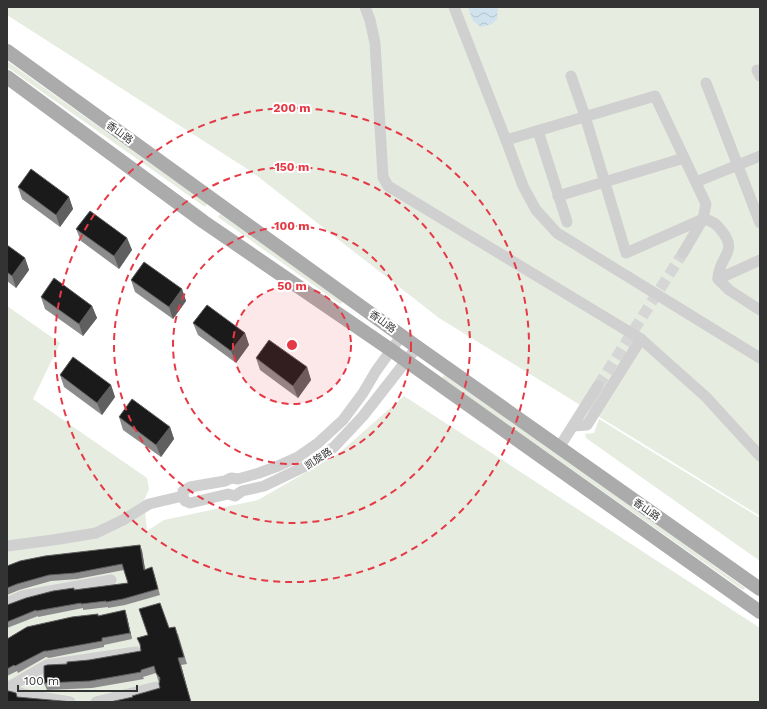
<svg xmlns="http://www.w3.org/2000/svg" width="767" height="709" viewBox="0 0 767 709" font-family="'Work Sans','Noto Sans SC',sans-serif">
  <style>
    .grass { fill: #e6ecdf }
    .water { fill: url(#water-waves) }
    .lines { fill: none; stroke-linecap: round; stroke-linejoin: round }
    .minor-tunnel { stroke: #d6d6d6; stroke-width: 11; stroke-dasharray: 11 5.5; stroke-linecap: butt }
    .minor { stroke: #d0d0d0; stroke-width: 11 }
    .major { stroke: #ababab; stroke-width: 14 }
    .wall { fill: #8c8c8c }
    .shaded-wall { fill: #5f5f5f }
    .building { fill: #1a1a1a; stroke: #5f5f5f }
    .ring { fill: none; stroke: #e63946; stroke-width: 2; stroke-dasharray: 7 5 }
    .labels { text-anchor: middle; stroke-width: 4; stroke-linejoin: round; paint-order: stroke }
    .street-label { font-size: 10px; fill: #333; stroke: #fff }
    .centre { fill: #e63946; stroke: #fff; stroke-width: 2 }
    .ring-label { font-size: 12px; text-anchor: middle; font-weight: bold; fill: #e63946; stroke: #fff; stroke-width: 4; stroke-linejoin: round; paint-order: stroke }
  </style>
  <defs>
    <pattern id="water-waves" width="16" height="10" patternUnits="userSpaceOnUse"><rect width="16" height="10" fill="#cfe2ee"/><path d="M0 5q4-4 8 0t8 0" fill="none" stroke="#b2c2cd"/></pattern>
  </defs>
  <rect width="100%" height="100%" fill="#fff"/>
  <g class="grass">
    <polygon points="7,7 760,7 760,516 439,318 252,172 7,15"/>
    <polygon points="7,61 207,204 205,207 7,67"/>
    <polygon points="220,214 342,300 343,302 340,304 218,217"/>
    <polygon points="7,306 60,343 33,399 147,478 149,489 144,501 147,531 164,520 258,500 338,454 404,396 760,628 760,702 7,702"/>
    <polygon points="444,375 511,422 521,427 745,588 743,590 442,378"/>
    <polygon points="599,419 760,518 760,561 586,438 585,434 594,433"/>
  </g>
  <polygon class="water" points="468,7 498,7 497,19 492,24 481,27 473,21"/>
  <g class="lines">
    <polyline class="minor-tunnel" points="598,386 683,253"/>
    <g class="minor">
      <polyline points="365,7 370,20 375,43 383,177 388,186 641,339 706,397 760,456"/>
      <polyline points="454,7 506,140 523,186 536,210 557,233 760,358"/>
      <polyline points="757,70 760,76"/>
      <path d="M571 76 585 116 626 253 703 219C711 220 716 223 721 230 740 253 718 256 718 279L729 290 760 310"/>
      <polyline points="706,83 760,223"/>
      <polyline points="538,131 567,222"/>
      <polyline points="506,140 655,96 706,204 703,219 683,253"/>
      <polyline points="696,182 760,156"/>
      <polyline points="558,196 684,158"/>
      <polyline points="718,279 760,260"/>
      <polyline points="402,335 376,371 363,393 343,420 318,443 298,457 278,466 259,473 238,479 231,478 225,481 190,487 183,491 183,496 185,501 190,503 228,494 235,496 242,491 264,486 314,462 334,447 363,416 417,347"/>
      <polyline points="573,426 587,425 641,339"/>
      <polyline points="560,446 598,386"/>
      <polyline points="7,546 53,540 96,533 123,520 149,504 183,496"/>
      <polyline points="7,603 22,596 111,580"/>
      <polyline points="7,688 47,665 136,652"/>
      <polyline points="7,689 27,695 70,702"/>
      <polyline points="96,702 156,687"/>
    </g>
    <g class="major">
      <polyline points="7,51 417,347 760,589"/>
      <polyline points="7,77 204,222 391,350 760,612"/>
    </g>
  </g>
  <g class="wall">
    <polygon points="18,187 69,197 73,209 60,227 22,199"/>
    <polygon points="76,229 127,238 132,250 119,269 81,241"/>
    <polygon points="7,245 25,258 29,270 16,288 7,281"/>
    <polygon points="131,280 182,289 186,301 173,319 135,292"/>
    <polygon points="41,297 92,306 97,318 83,336 45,309"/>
    <polygon points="193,323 245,333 249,345 236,363 198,335"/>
    <polygon points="256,358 307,367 311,380 298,398 260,370"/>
    <polygon points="60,375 111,385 115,397 102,415 64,387"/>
    <polygon points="119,417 170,427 174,439 161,457 123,430"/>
    <polygon points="140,545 142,551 145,569 154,573 160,595 125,605 108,608 108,607 83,610 83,608 38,617 38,616 7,628 7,605 74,590 128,583 124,570 77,579 51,581 19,590 7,595 7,566"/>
    <polygon points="125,610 127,617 132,639 104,645 104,647 49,658 46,657 18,673 17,671 7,676 7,639 99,616"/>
    <polygon points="170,628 178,634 187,664 181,665 191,702 110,702 133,697 160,688 159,682 158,680 156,673 143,677 144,679 92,688 47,690 44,683 67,664 141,651 141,647 137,638"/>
  </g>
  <g class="shaded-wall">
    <polygon points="69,197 73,209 60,227 56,215"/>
    <polygon points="127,238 132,250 119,269 114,256"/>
    <polygon points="25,258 29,270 16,288 12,276"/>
    <polygon points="182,289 186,301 173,319 169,307"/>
    <polygon points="92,306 97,318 83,336 79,324"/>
    <polygon points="245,333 249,345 236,363 231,351"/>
    <polygon points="307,367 311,380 298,398 293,386"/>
    <polygon points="111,385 115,397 102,415 97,403"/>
    <polygon points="170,427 174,439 161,457 156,445"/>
    <polygon points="140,545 142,551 146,575 144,570"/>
    <polygon points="125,610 127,617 132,639 130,633"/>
    <polygon points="178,658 181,665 191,702"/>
  </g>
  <g class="building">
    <polygon points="31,169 69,197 56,215 18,187"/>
    <polygon points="90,211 127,238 114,256 76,229"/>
    <polygon points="7,245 25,258 12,276 7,272"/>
    <polygon points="144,262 182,289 169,307 131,280"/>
    <polygon points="54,278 92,306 79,324 41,297"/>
    <polygon points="207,305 245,333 231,351 193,323"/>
    <polygon points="269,340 307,367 293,386 256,358"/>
    <polygon points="73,357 111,385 97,403 60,375"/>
    <polygon points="132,399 170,427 156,445 119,417"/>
    <polygon points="140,545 144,570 152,567 158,589 123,599 106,602 106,601 81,604 81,603 36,611 36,610 7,622 7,605 26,598 53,591 74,588 74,590 128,583 122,564 75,573 49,575 17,584 7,588 7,566 20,561 45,556"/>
    <polygon points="160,603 169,628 175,627 184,657 178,658 191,702 110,702 133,697 132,696 160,688 159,684 160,678 156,673 154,666 141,670 141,672 90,681 44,683 44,666 47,665 67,664 67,662 89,660 141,651 140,644 137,638 148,635 139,609"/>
    <polygon points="125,610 130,633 102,638 102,641 47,651 44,651 15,666 14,665 7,669 7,639 27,627 72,617 98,614 98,616"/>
    <polygon points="7,691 9,691 16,693 17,697 73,702 7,702"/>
  </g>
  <circle cx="292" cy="345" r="59" fill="#e63946" fill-opacity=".12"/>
  <g class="ring">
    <circle cx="292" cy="345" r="59"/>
    <circle cx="292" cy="345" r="119"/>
    <circle cx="292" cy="345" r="178"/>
    <circle cx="292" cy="345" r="237"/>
  </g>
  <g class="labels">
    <g class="street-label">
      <text transform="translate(120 132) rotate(36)" y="4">香山路</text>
      <text transform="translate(383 321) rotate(36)" y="4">香山路</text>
      <text transform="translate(318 458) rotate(-34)" y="4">凯旋路</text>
      <text transform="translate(647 509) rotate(35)" y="4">香山路</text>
    </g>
  </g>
  <circle cx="292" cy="345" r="6" class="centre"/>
  <g class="ring-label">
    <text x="292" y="112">200 m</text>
    <text x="292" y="171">150 m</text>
    <text x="292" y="230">100 m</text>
    <text x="292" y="290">50 m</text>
  </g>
  <rect width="767" height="709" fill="none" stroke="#333333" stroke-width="16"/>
  <path d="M18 685v6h119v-6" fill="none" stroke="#333333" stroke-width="2"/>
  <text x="24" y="685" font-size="12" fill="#333333" stroke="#ffffff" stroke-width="3" paint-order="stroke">100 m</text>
</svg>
